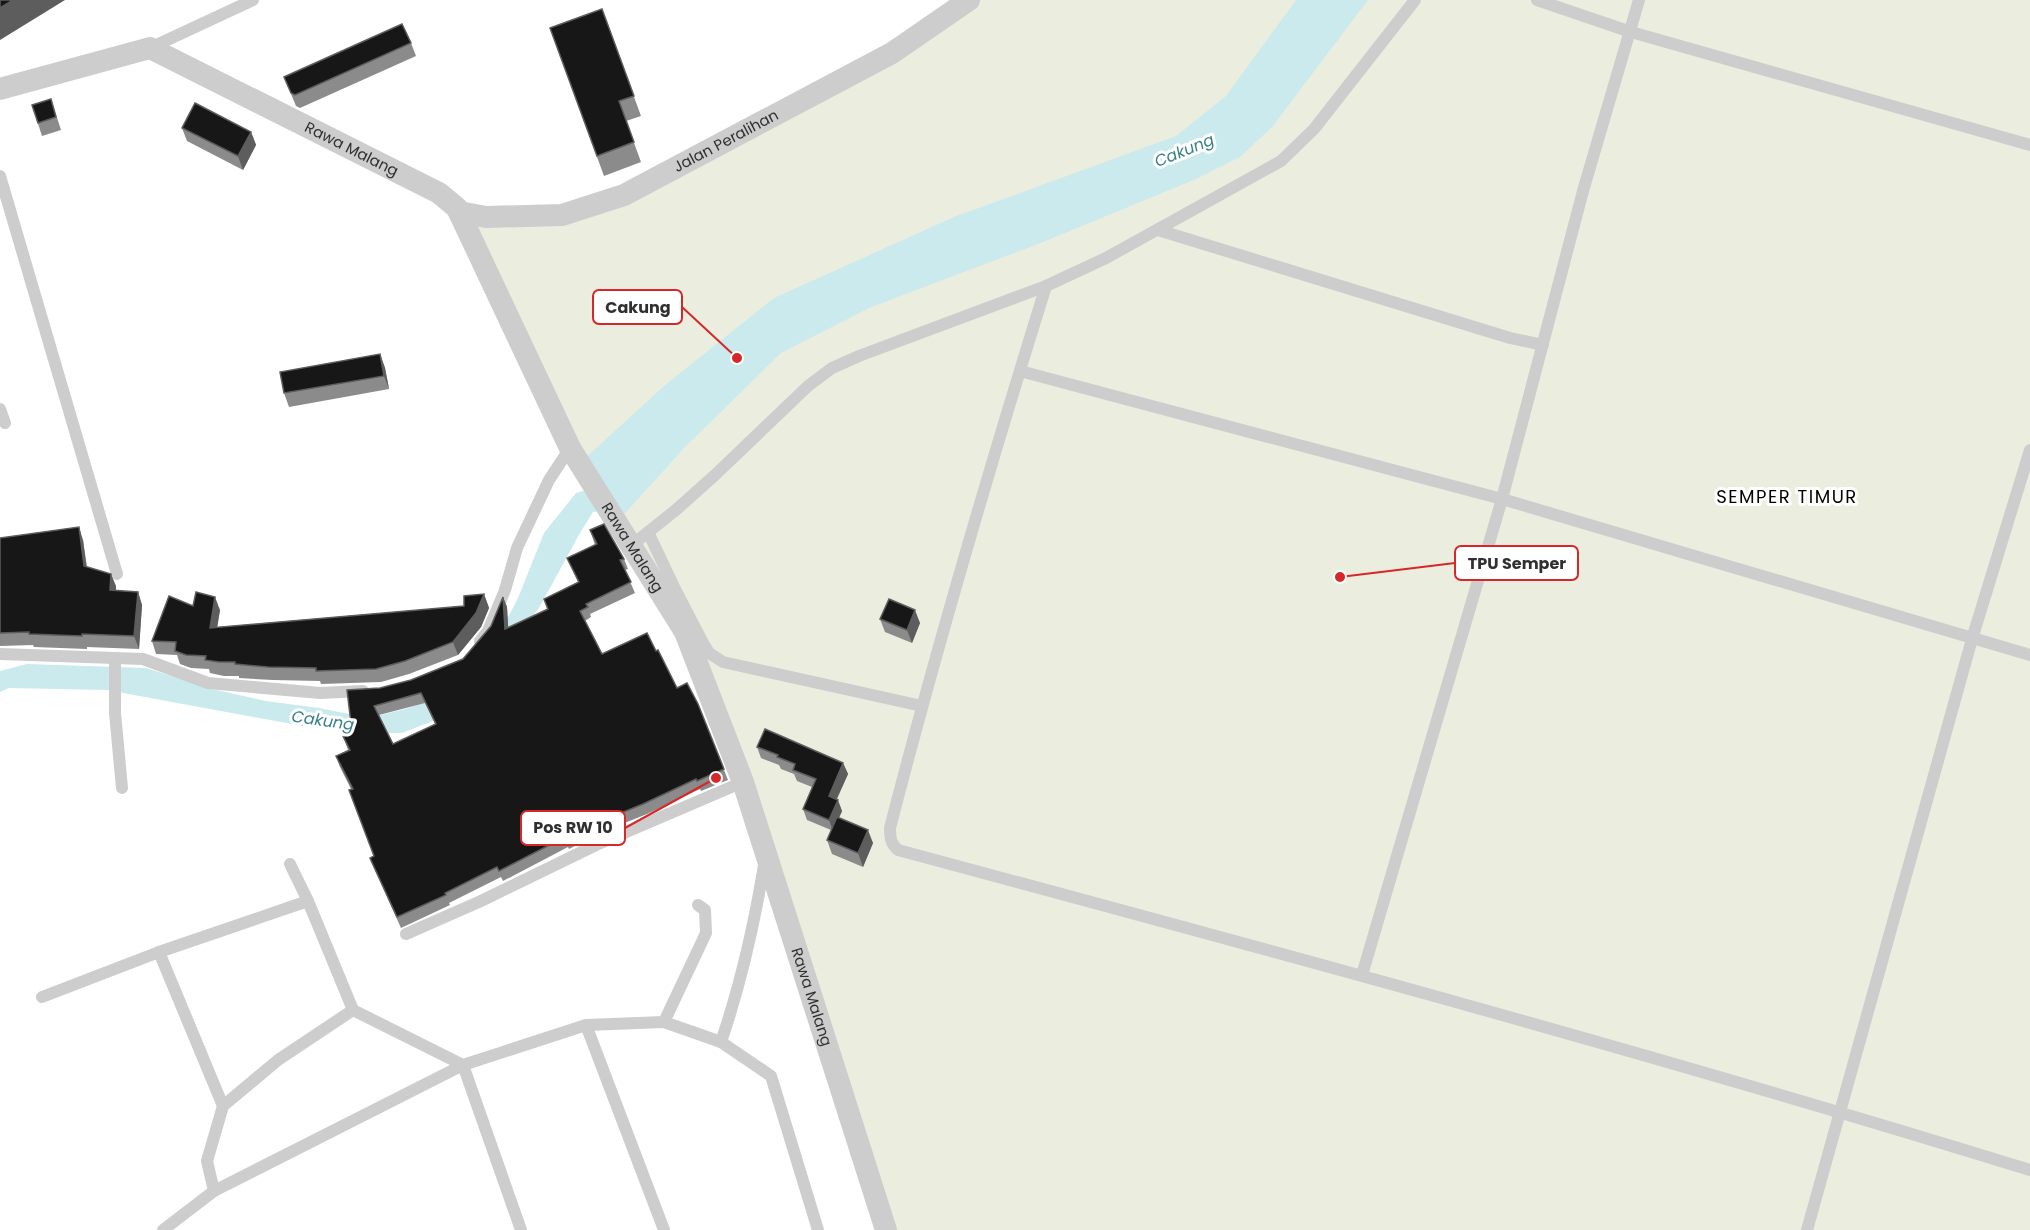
<svg xmlns="http://www.w3.org/2000/svg" width="2030" height="1230" viewBox="0 0 2030 1230" font-family="Poppins,sans-serif">
  <style>
    .green { fill: #ebedde }
    .water { fill: #caeaed }
    .lines { fill: none; stroke-linecap: round; stroke-linejoin: round }
    .lane { stroke: #cdcdcd; stroke-width: 12 }
    .street { stroke: #cdcdcd; stroke-width: 22 }
    .wall { fill: #8b8b8b; fill-rule: evenodd }
    .shaded-wall { fill: #5d5d5d }
    .building { fill: #171717; stroke: #5d5d5d; stroke-width: 1.5; fill-rule: evenodd }
    .labels { text-anchor: middle; stroke-width: 6; stroke-linejoin: round; paint-order: stroke }
    .street-label { font-size: 15px; fill: #303030; stroke: #fff }
    .water-label { font-size: 16px; font-style: italic; fill: #388188; stroke: #fff }
    .quarter-label { font-size: 18px; letter-spacing: 1.5px; fill: #000; stroke: #fff }
    .leader { fill: none; stroke: #d62828; stroke-width: 2 }
    .callout-dot { fill: #d62828; stroke: #fff; stroke-width: 2 }
    .callout { fill: #fff; stroke: #d62828; stroke-width: 2 }
    .callout-label { font-size: 16px; text-anchor: middle; font-weight: bold; fill: #303030 }
  </style>
  <rect width="100%" height="100%" fill="#fff"/>
  <polygon class="green" points="969,0 2030,0 2030,1230 886,1230 685,632 597,489 459,212 486,217 624,195"/>
  <g class="water">
    <polygon points="1296,0 1368,0 1272,127 1240,157 1196,179 1043,242 869,308 781,353 685,447 617,522 580,463 664,386 774,298 954,217 1176,136 1226,96"/>
    <polygon points="590,489 607,510 593,512 580,533 539,608 517,636 441,718 402,733 384,733 308,727 107,690 9,688 0,692 0,671 27,664 146,668 212,689 266,701 319,708 369,718 405,709 447,695 493,646 518,598 544,533 576,493"/>
  </g>
  <g class="lines">
    <g class="lane">
      <polyline points="1537,0 1631,32 2030,145"/>
      <polyline points="150,48 253,0"/>
      <polyline points="0,176 117,574"/>
      <polyline points="1158,230 1510,338 1543,345"/>
      <path d="M1046 286C990 466 937 646 890 828 890 838 891 844 898 850 1277 952 1655 1054 2030 1170"/>
      <polyline points="1020,371 1502,499 2030,655"/>
      <polyline points="0,409 5,423"/>
      <polyline points="648,532 675,589 703,643 709,653 723,662 922,706"/>
      <polyline points="632,545 677,509 715,475 808,386 832,368 859,356 1046,286 1106,258 1281,161 1314,129 1415,0"/>
      <polyline points="480,641 488,631 505,590 517,548 549,480 570,448"/>
      <polyline points="0,654 143,659 208,683 320,693 363,691"/>
      <polyline points="115,659 115,713 122,788"/>
      <polyline points="290,864 308,901 353,1010 463,1065 521,1230"/>
      <polyline points="406,934 481,901 596,845 743,782"/>
      <polyline points="159,952 223,1106"/>
      <polyline points="1362,975 1502,499 1583,191 1639,0"/>
      <polyline points="42,997 159,952 308,901"/>
      <polyline points="664,1022 706,933 705,910 698,905"/>
      <polyline points="586,1025 664,1230"/>
      <path d="M721 1042C741 983 754 926 764 865"/>
      <polyline points="214,1191 207,1161 223,1106 278,1060 353,1010"/>
      <polyline points="163,1230 214,1191 463,1065 586,1025 664,1022 721,1042 771,1076 818,1230"/>
      <polyline points="1807,1230 1972,639 2030,450"/>
    </g>
    <g class="street">
      <path id="s1" d="M0 89 150 48 439 193 457 208 570 448 685 632 743 782 886 1230"/>
      <path id="s2" d="M459 212 486 217 562 215 624 195 892 53 969 0"/>
    </g>
  </g>
  <g class="wall">
    <polygon points="602,9 641,116 626,121 641,162 604,176 550,28"/>
    <polygon points="411,43 416,56 300,108 296,106 284,77"/>
    <polygon points="51,99 61,130 42,136 32,105"/>
    <polygon points="182,128 251,132 256,145 243,170 187,141"/>
    <polygon points="380,354 385,368 389,389 289,407 284,393"/>
    <path d="M590 530 624 559 628 569 625 570 635 593 590 614 591 617 585 621 602 654 656 651 677 688 698 704 728 780 701 791 700 789 647 814 602 832 569 849 568 847 503 881 501 877 449 903 450 905 401 928 374 868 370 858 374 856 351 789 340 767 336 756 348 750 343 736 352 732 380 688 411 680 463 659 491 626 503 597 507 607 508 628 547 609 544 599 578 582 567 558 595 545ZM425 703 435 724 393 744 379 715Z"/>
    <polygon points="0,538 83,540 87,567 116,586 116,591 138,592 142,605 139,649 87,647 87,649 34,647 33,645 0,646"/>
    <polygon points="484,594 489,608 481,627 458,655 409,674 381,682 321,684 320,681 273,680 239,678 239,676 224,676 210,673 209,669 191,668 180,664 177,655 156,654 152,641 193,606 220,610 217,627 464,606"/>
    <polygon points="880,619 920,623 912,643 885,632"/>
    <polygon points="757,747 843,763 848,774 837,799 842,811 839,818 873,843 863,867 832,854 827,840 831,830 807,820 803,809 812,787 797,781 794,774 781,769 779,765 761,758"/>
  </g>
  <g class="shaded-wall">
    <polygon points="13,0 65,0 0,40 0,8"/>
    <polygon points="251,132 256,145 243,170 238,156"/>
    <polygon points="380,354 385,368 389,389 384,376"/>
    <polygon points="79,527 83,540 88,579 84,566"/>
    <polygon points="111,574 116,586 115,603 110,590"/>
    <polygon points="138,592 142,605 139,649 134,636"/>
    <polygon points="484,594 489,608 481,627 458,655 453,642"/>
    <polygon points="215,597 220,610 215,641 210,628"/>
    <polygon points="503,597 507,607 509,640 505,629"/>
    <polygon points="915,610 920,623 912,643 907,630"/>
    <polygon points="843,763 848,774 833,807 829,796"/>
    <polygon points="838,800 842,811 833,831 829,820"/>
    <polygon points="868,830 873,843 863,867 858,853"/>
  </g>
  <g class="building">
    <polygon points="0,0 13,0 0,8"/>
    <polygon points="602,9 634,96 619,101 634,142 597,156 550,28"/>
    <polygon points="402,24 411,43 295,95 291,93 284,77"/>
    <polygon points="51,99 56,117 38,123 32,105"/>
    <polygon points="195,103 251,132 238,156 182,128"/>
    <polygon points="380,354 384,376 284,393 280,372"/>
    <path d="M604 524 624 559 620 560 631 582 586 604 588 607 580 611 602 654 647 633 656 651 658 650 677 688 687 683 698 704 724 769 697 781 696 779 643 804 599 822 565 839V837L499 871 497 867 445 893 446 895 397 917 370 858 374 856 349 790 353 789 336 756 350 750 343 736 352 732 347 690 380 688 411 680 463 659 491 626 503 597 505 629 548 609 544 599 579 582 567 558 597 544 590 530ZM421 693 436 724 393 744 374 706Z"/>
    <polygon points="79,527 84,566 111,574 110,590 138,592 134,636 82,634 82,636 29,634 29,632 0,633 0,538"/>
    <polygon points="196,592 215,597 210,628 464,606 464,596 484,594 476,613 453,642 405,661 376,669 316,671 316,668 268,667 235,664 235,662 219,662 205,660 206,656 186,655 175,651 176,642 152,641 169,596 193,606"/>
    <polygon points="889,599 915,610 907,630 880,619"/>
    <polygon points="765,729 843,763 829,796 838,800 829,820 803,809 816,779 793,770 795,764 777,757 778,755 757,747"/>
    <polygon points="837,817 868,830 858,853 827,840"/>
  </g>
  <g class="labels">
    <g class="street-label">
      <text dy="5" stroke="none"><textPath href="#s2" startOffset="284">Jalan Peralihan</textPath></text>
      <text dy="5" stroke="none"><textPath href="#s1" startOffset="381">Rawa Malang</textPath></text>
      <text dy="5" stroke="none"><textPath href="#s1" startOffset="885">Rawa Malang</textPath></text>
      <text dy="5" stroke="none"><textPath href="#s1" startOffset="1371">Rawa Malang</textPath></text>
    </g>
    <g class="water-label">
      <text transform="translate(1184 150) rotate(-22)" y="6">Cakung</text>
      <text transform="translate(323 720) rotate(8)" y="6">Cakung</text>
    </g>
    <g class="quarter-label">
      <text x="1787" y="503">SEMPER TIMUR</text>
    </g>
  </g>
  <path class="leader" d="M737 358L682 307M1340 577L1455 563M716 778L625 828"/>
  <g class="callout-dot">
    <circle cx="737" cy="358" r="6"/>
    <circle cx="1340" cy="577" r="6"/>
    <circle cx="716" cy="778" r="6"/>
  </g>
  <g class="callout">
    <rect x="593" y="290" width="89" height="34" rx="6"/>
    <rect x="1455" y="546" width="123" height="34" rx="6"/>
    <rect x="521" y="811" width="104" height="34" rx="6"/>
  </g>
  <g class="callout-label">
    <text x="638" y="313">Cakung</text>
    <text x="1517" y="569">TPU Semper</text>
    <text x="573" y="833">Pos RW 10</text>
  </g>
</svg>
